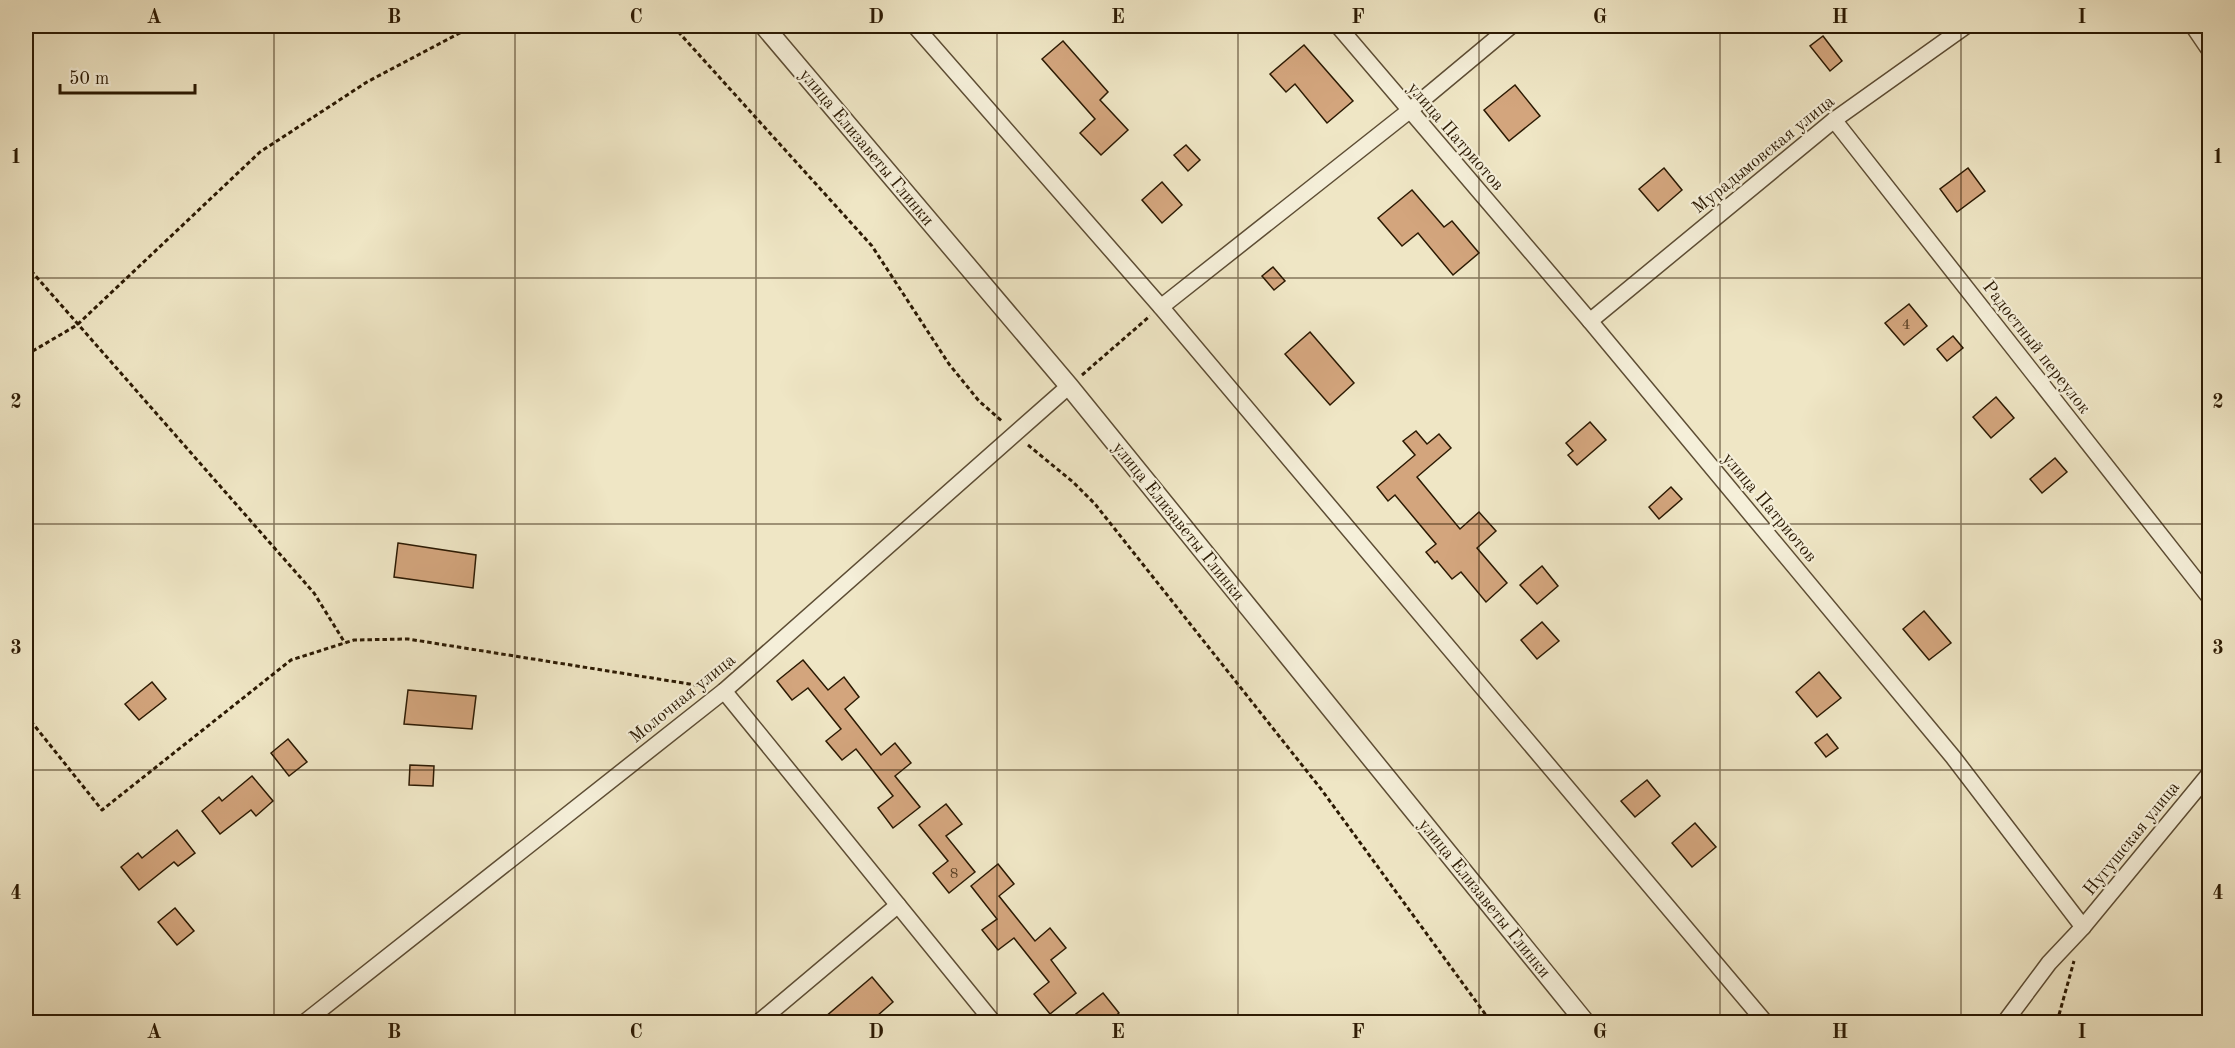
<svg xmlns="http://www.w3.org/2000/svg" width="2235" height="1048" viewBox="0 0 2235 1048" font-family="'Old Standard TT',serif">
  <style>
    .building { fill: #d3a57d; stroke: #2c1a03; stroke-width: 1.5 }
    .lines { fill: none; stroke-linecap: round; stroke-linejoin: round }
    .minor-casing { stroke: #5d4d34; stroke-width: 18 }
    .tertiary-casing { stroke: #5d4d34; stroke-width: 21 }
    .path { stroke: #2c1a03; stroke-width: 3; stroke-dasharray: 4.5 3; stroke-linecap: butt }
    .minor { stroke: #f5efd9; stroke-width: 15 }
    .tertiary { stroke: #f5efd9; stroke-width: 18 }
    .grid { fill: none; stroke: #2c1a03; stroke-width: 1.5; stroke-opacity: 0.55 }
    .labels { text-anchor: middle; stroke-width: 4.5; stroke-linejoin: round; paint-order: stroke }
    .number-label { font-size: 15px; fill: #563d22 }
    .street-label { font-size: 18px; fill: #2c1a03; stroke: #f5efd9 }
    .neatline { fill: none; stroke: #2c1a03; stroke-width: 2 }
    .grid-label { font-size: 20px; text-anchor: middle; font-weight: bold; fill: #2c1a03 }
  </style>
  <rect width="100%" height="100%" fill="#efe6c5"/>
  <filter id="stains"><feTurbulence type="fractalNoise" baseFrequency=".00333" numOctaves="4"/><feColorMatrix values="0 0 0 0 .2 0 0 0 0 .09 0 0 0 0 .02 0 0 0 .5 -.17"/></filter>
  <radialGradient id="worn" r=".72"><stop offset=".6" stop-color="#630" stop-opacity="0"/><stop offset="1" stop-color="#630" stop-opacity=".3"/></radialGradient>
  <g class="building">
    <polygon points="1823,36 1842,61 1830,71 1810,46"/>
    <polygon points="1063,41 1108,92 1100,100 1128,130 1101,155 1080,133 1095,119 1042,59"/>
    <polygon points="1304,45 1353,101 1327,123 1295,84 1286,92 1270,74"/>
    <polygon points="1515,85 1540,116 1509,141 1484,110"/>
    <polygon points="1186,145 1200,160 1188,171 1174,155"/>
    <polygon points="1664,168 1682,190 1658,211 1639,189"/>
    <polygon points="1968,168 1985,191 1957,212 1940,189"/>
    <polygon points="1162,182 1182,205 1162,223 1142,200"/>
    <polygon points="1412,190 1444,227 1452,221 1479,253 1453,275 1418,233 1402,246 1378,218"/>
    <polygon points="1273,267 1285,281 1274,290 1262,276"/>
    <polygon points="1909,304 1927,326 1904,345 1885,323"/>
    <polygon points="1310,332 1354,383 1330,405 1285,354"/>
    <polygon points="1953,336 1963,348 1947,361 1937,349"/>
    <polygon points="1996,397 2014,418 1991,438 1973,417"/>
    <polygon points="1590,422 1606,440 1577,465 1568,455 1573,451 1566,443"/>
    <polygon points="1416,431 1427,444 1439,434 1451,448 1417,477 1460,529 1479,512 1496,531 1477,548 1507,583 1486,602 1461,572 1452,579 1437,561 1435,563 1426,552 1436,544 1395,495 1388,501 1377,487 1415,455 1403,441"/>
    <polygon points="2055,458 2067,472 2042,493 2030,479"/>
    <polygon points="1671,487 1682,499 1659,519 1649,507"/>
    <polygon points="398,543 476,555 473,588 394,577"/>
    <polygon points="1542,566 1558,586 1537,604 1520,585"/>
    <polygon points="1924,611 1951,643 1929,660 1903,629"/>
    <polygon points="1542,622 1559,641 1537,659 1521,640"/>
    <polygon points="803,660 828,690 844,677 859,697 845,709 881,755 895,743 911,763 895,776 920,807 893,828 878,808 893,796 856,749 842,760 826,741 841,729 808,688 792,700 777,681"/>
    <polygon points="1819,672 1841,698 1817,717 1796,692"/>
    <polygon points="152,682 166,699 139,720 125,704"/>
    <polygon points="408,690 476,696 472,729 404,724"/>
    <polygon points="1827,734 1838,748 1826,757 1815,743"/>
    <polygon points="288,739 307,762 289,776 271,753"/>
    <polygon points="410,765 434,766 433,786 409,785"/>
    <polygon points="252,776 273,801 256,816 251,810 220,834 202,811 219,797 222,801"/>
    <polygon points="1647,780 1660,796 1635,817 1621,801"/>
    <polygon points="946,804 962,824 946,836 975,872 949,893 933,873 948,861 919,825"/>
    <polygon points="1695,823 1716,847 1692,867 1672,843"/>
    <polygon points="177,830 195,853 178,866 174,862 139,890 121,867 138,853 142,858"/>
    <polygon points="998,864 1014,884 999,896 1035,941 1050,928 1066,948 1051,960 1076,993 1050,1014 1034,994 1049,982 1014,938 998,950 982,930 997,919 971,886"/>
    <polygon points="175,908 194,931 177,945 158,922"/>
    <polygon points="872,977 893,1002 869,1023 818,1023"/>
    <polygon points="1103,993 1119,1013 1107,1023 1083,1023 1076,1014"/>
  </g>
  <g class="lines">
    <g class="minor-casing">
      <g id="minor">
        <polyline points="915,26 1161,307 1765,1022"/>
        <polyline points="1338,26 1590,321 1953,757 2083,927"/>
        <polyline points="2193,26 2210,51"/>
        <polyline points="1834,120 2210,598"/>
        <polyline points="1161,307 1409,111 1511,26"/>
        <polyline points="1590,321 1834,120 1966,26"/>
        <polyline points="724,691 993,1022"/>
        <polyline points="305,1022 724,691 1069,386"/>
        <polyline points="759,1022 898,905"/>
        <polyline points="2005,1022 2049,963 2083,927 2210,773"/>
      </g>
    </g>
    <g class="tertiary-casing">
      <polyline id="tertiary" points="764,26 1069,386 1585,1022"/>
    </g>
    <g class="path">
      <polyline points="673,26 872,246 949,364 979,401 1003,422"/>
      <polyline points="26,265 314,593 345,643"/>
      <polyline points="26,355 77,325 260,152 367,82 473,26"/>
      <polyline points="1082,375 1150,316"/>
      <polyline points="1028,445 1073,482 1095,504 1321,789 1491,1022"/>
      <polyline points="26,715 102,810 291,660 354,640 408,639 702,686"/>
      <polyline points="2057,1022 2074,961"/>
    </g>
    <use href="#minor" class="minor"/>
    <use href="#tertiary" class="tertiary"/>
  </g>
  <path class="grid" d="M274 26V1022M515 26V1022M756 26V1022M997 26V1022M1238 26V1022M1479 26V1022M1720 26V1022M1961 26V1022M26 278H2210M26 524H2210M26 770H2210"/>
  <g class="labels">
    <g class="number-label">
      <text x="1906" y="329">4</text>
      <text x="954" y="878">8</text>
    </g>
    <g class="street-label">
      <text transform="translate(1456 136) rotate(49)" y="6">улица Патриотов</text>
      <text transform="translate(867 147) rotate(50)" y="6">улица Елизаветы Глинки</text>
      <text transform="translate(1763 154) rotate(-39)" y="6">Мурадымовская улица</text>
      <text transform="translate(2037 347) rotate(52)" y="6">Радостный переулок</text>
      <text transform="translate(1770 507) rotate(50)" y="6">улица Патриотов</text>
      <text transform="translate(1179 521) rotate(51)" y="6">улица Елизаветы Глинки</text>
      <text transform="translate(682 698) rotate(-39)" y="6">Молочная улица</text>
      <text transform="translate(2131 838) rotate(-51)" y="6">Нугушская улица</text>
      <text transform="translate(1485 898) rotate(51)" y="6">улица Елизаветы Глинки</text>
    </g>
  </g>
  <rect width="2235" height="1048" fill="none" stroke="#efe6c5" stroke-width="66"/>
  <path d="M60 84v9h135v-9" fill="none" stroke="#2c1a03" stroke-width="3"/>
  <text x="69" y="84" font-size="18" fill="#2c1a03" stroke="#f5efd9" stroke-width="4.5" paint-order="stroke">50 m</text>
  <rect x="33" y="33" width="2169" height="982" class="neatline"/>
  <g class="grid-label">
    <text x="154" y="23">A</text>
    <text x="394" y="23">B</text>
    <text x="636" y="23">C</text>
    <text x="876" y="23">D</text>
    <text x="1118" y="23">E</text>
    <text x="1358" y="23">F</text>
    <text x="1600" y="23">G</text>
    <text x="1840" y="23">H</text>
    <text x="2082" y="23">I</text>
    <text x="16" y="163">1</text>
    <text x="2218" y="163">1</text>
    <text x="16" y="408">2</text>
    <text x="2218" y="408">2</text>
    <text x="16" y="654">3</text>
    <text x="2218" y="654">3</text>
    <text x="16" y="899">4</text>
    <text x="2218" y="899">4</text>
    <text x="154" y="1038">A</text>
    <text x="394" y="1038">B</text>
    <text x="636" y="1038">C</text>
    <text x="876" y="1038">D</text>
    <text x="1118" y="1038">E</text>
    <text x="1358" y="1038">F</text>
    <text x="1600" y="1038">G</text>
    <text x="1840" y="1038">H</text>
    <text x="2082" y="1038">I</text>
  </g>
  <rect width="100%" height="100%" filter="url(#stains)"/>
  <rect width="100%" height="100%" fill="url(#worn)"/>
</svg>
